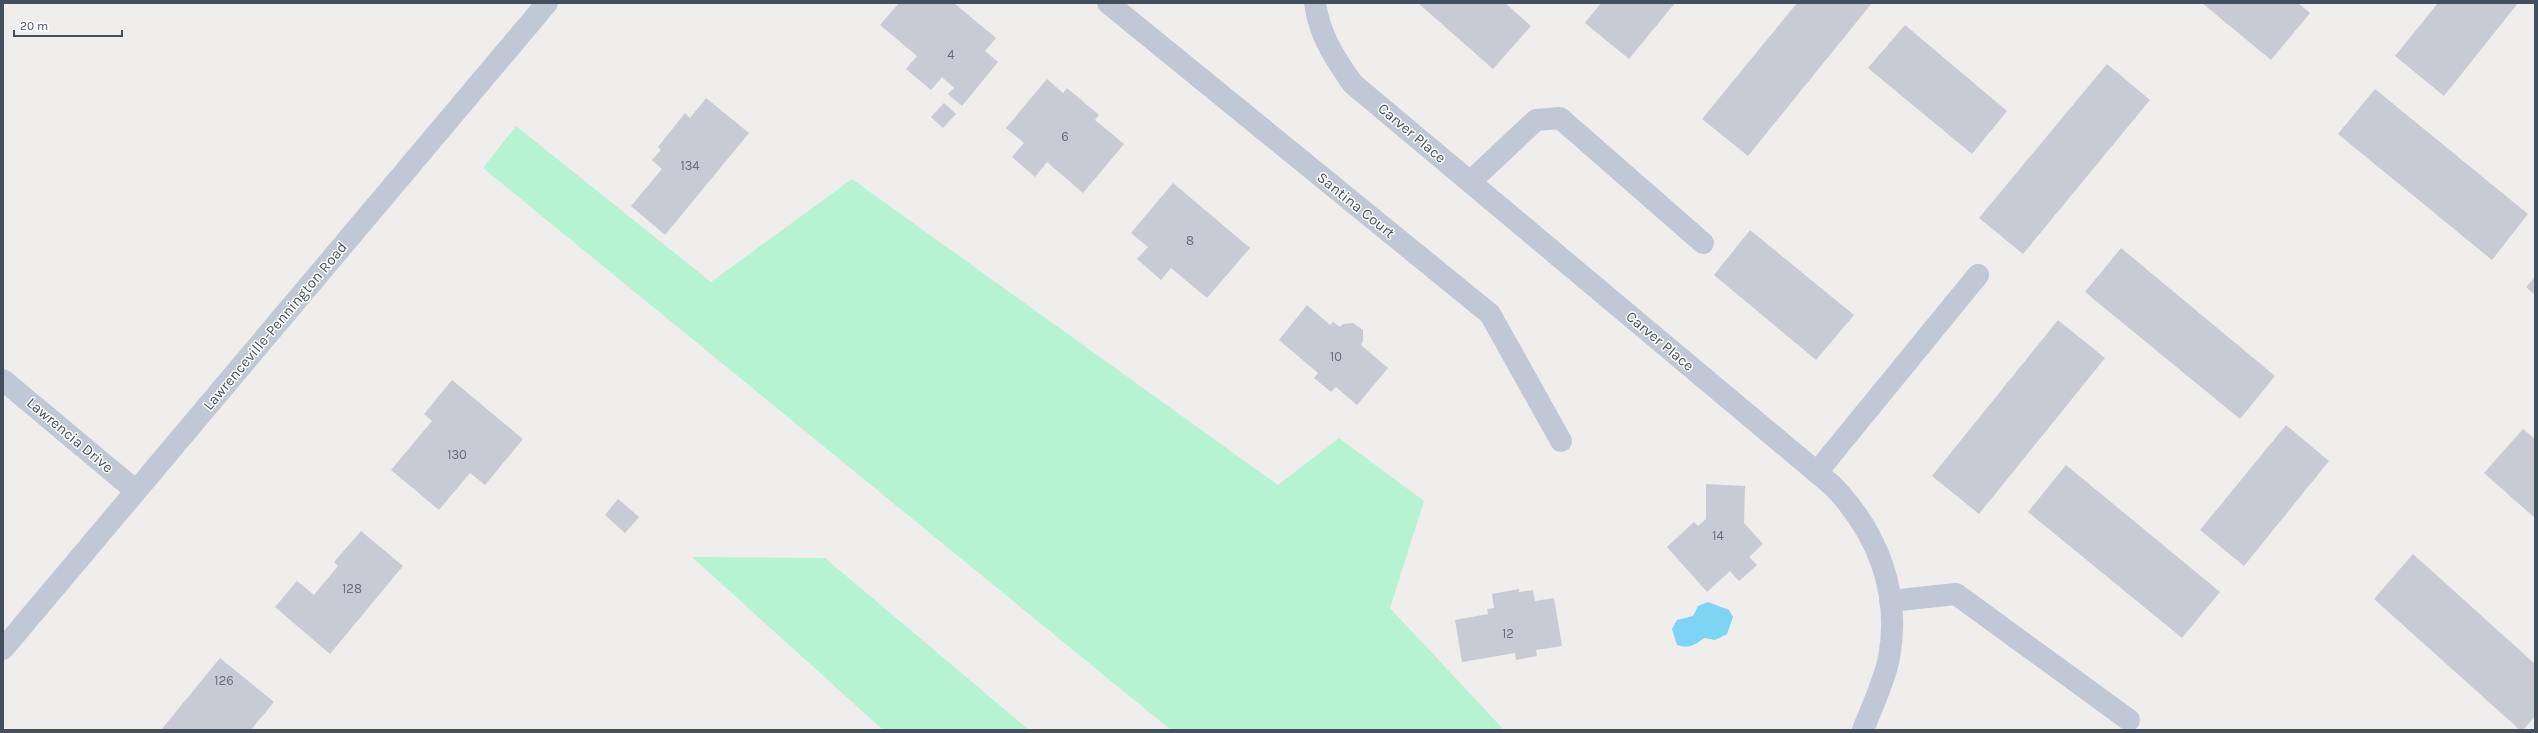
<svg xmlns="http://www.w3.org/2000/svg" width="2538" height="733" viewBox="0 0 2538 733" font-family="Karla,sans-serif">
  <style>
    .green { fill: #b6f3d2 }
    .water { fill: #7ed4f5 }
    .building { fill: #c8cbd4 }
    .lines { fill: none; stroke-linecap: round; stroke-linejoin: round }
    .minor { stroke: #bfc8d4; stroke-width: 22 }
    .labels { text-anchor: middle; stroke-width: 3; stroke-linejoin: round; paint-order: stroke }
    .number-label { font-size: 13px; fill: #646e7b }
    .street-label { font-size: 15px; fill: #434f5d; stroke: #fff }
  </style>
  <rect width="100%" height="100%" fill="#f0eded"/>
  <g class="green">
    <polygon points="516,126 711,282 852,179 1278,485 1339,438 1424,501 1390,608 1504,730 1171,730 483,168"/>
    <polygon points="692,557 825,558 1029,730 883,730"/>
  </g>
  <path class="water" d="M1708 602 1729 610 1733 617 1727 634 1715 640 1704 638C1695 645 1689 649 1677 645L1672 629 1677 620 1693 616 1698 606Z"/>
  <g class="building">
    <polygon points="899,3 954,3 996,38 985,51 998,62 962,106 948,94 954,88 942,77 931,90 906,69 917,56 880,25"/>
    <polygon points="1418,3 1505,3 1531,26 1493,69"/>
    <polygon points="1601,3 1675,3 1629,59 1585,23"/>
    <polygon points="1797,3 1872,3 1748,156 1702,119"/>
    <polygon points="2202,3 2298,3 2310,13 2271,60"/>
    <polygon points="2438,3 2518,3 2444,96 2395,56"/>
    <polygon points="1905,25 2007,111 1972,154 1868,68"/>
    <polygon points="2107,64 2150,100 2023,254 1979,218"/>
    <polygon points="1047,79 1063,93 1067,88 1099,115 1095,120 1124,144 1083,193 1047,162 1035,177 1012,157 1024,143 1006,128"/>
    <polygon points="2375,89 2528,214 2492,260 2338,134"/>
    <polygon points="706,98 749,133 665,235 631,206 662,169 652,160 661,150 658,147 685,113 690,118"/>
    <polygon points="944,103 956,114 943,128 931,117"/>
    <polygon points="1173,183 1250,248 1207,298 1171,268 1161,280 1137,259 1148,247 1131,233"/>
    <polygon points="1750,230 1854,315 1816,360 1714,275"/>
    <polygon points="2121,248 2275,376 2240,419 2085,292"/>
    <polygon points="2535,277 2535,295 2526,287"/>
    <polygon points="1307,305 1330,325 1333,322 1340,327 1343,324 1353,323 1363,330 1363,341 1361,345 1388,368 1357,405 1336,387 1331,392 1314,378 1318,373 1279,340"/>
    <polygon points="2058,320 2105,358 1979,514 1932,476"/>
    <polygon points="452,380 523,439 485,485 470,473 439,510 391,470 432,421 424,414"/>
    <polygon points="2286,425 2329,461 2244,566 2200,530"/>
    <polygon points="2523,429 2535,439 2535,518 2484,473"/>
    <polygon points="2066,465 2220,592 2182,638 2028,512"/>
    <polygon points="1706,484 1745,486 1744,523 1763,544 1749,557 1757,565 1739,581 1730,571 1707,592 1667,547 1694,522 1698,526 1706,519"/>
    <polygon points="618,499 639,517 625,533 605,515"/>
    <polygon points="361,531 403,566 330,654 275,607 297,581 314,595 338,566 334,562"/>
    <polygon points="2413,554 2535,664 2535,716 2523,730 2520,730 2374,599"/>
    <polygon points="1519,589 1519,592 1533,590 1535,601 1554,598 1562,646 1536,650 1537,656 1516,660 1515,653 1462,662 1455,620 1488,614 1487,609 1494,608 1492,594"/>
    <polygon points="220,658 274,702 251,730 161,730"/>
  </g>
  <g class="lines">
    <g class="minor">
      <polyline points="1108,3 1490,314 1561,441"/>
      <path d="M1315 3C1319 34 1335 59 1353 84L1833 486C1878 533 1901 593 1889 658 1884 682 1872 707 1863 730"/>
      <polyline points="1471,181 1536,120 1560,118 1703,243"/>
      <polyline points="3,380 136,491"/>
      <polyline points="1817,472 1978,275"/>
      <polyline points="1890,601 1956,594 2129,720"/>
      <polyline points="3,649 547,3"/>
    </g>
  </g>
  <g class="labels">
    <g class="number-label">
      <text x="951" y="59">4</text>
      <text x="1065" y="141">6</text>
      <text x="690" y="170">134</text>
      <text x="1190" y="245">8</text>
      <text x="1336" y="361">10</text>
      <text x="457" y="459">130</text>
      <text x="1718" y="540">14</text>
      <text x="352" y="593">128</text>
      <text x="1508" y="638">12</text>
      <text x="224" y="685">126</text>
    </g>
    <g class="street-label">
      <text transform="translate(1412 133) rotate(40)" y="5">Carver Place</text>
      <text transform="translate(1356 205) rotate(39)" y="5">Santina Court</text>
      <text transform="translate(275 326) rotate(-50)" y="5">Lawrenceville-Pennington Road</text>
      <text transform="translate(1660 341) rotate(40)" y="5">Carver Place</text>
      <text transform="translate(70 435) rotate(40)" y="5">Lawrencia Drive</text>
    </g>
  </g>
  <rect width="2538" height="733" fill="none" stroke="#434f5d" stroke-width="8"/>
  <path d="M14 30v6h108v-6" fill="none" stroke="#434f5d" stroke-width="2"/>
  <text x="20" y="30" font-size="12" fill="#434f5d" stroke="#ffffff" stroke-width="3" paint-order="stroke">20 m</text>
</svg>
